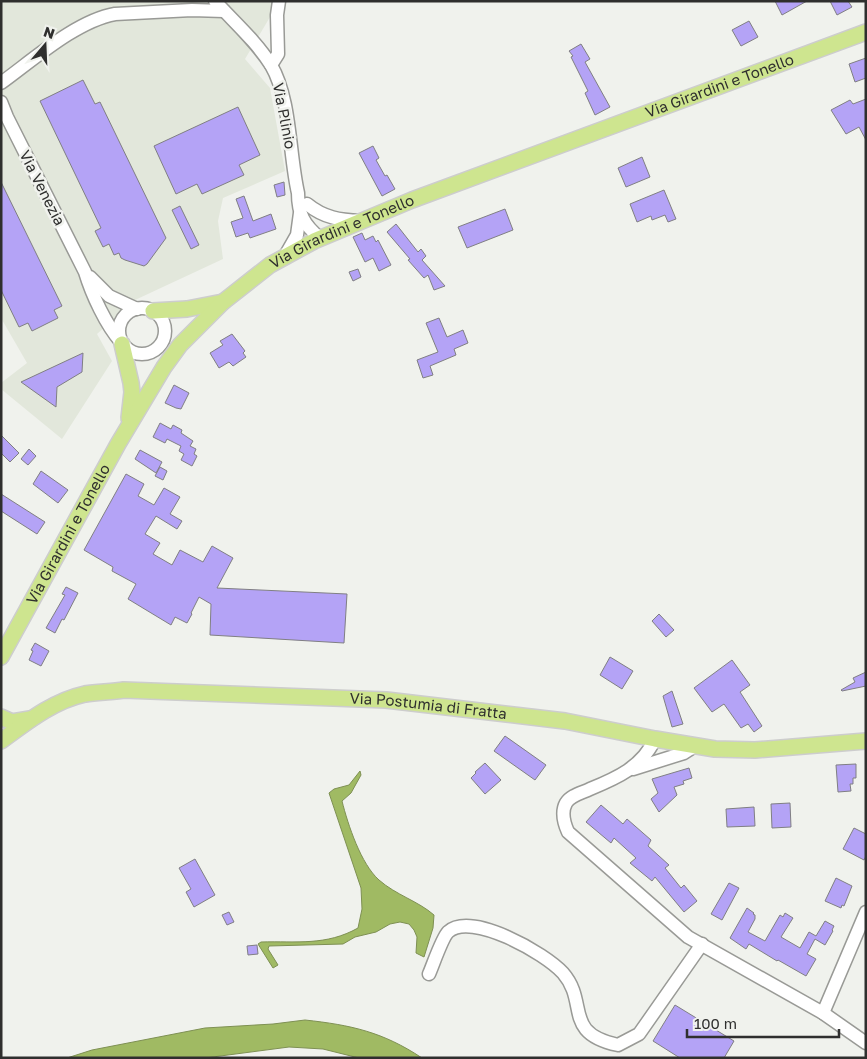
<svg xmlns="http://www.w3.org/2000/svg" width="867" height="1059" viewBox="0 0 867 1059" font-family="'Golos Text',sans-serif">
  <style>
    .built { fill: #e2e7db }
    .water { fill: #a0ba63; stroke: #7e9053 }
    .building { fill: #b4a3f6; stroke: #807f83 }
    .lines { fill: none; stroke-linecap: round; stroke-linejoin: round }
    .minor-casing { stroke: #999a96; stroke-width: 15 }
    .major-casing { stroke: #cdcdcd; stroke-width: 18 }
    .minor { stroke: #fff; stroke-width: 12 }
    .major { stroke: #cee58f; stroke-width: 15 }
    .labels { text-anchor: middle; stroke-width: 5; stroke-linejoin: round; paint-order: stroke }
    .street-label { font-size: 15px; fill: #2f2f2e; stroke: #f0f2ed }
  </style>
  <rect width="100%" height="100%" fill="#f0f2ed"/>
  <polygon class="built" points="1,1 273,1 270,17 245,59 270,88 285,171 223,198 218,221 223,259 135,300 97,334 112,361 62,439 1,389 1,383 27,363 1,318"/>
  <g class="water">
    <path d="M360 771 361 775 351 793 342 801C348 825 361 864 379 880 396 895 418 901 434 915L433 928 424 957 416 953 417 937 414 930 409 924 400 922 390 924 376 932 355 937 343 944 269 946 268 949 278 965 273 968 258 944 261 942C297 941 326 946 358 928L362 909 361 888 329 793 334 789 349 785Z"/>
    <path d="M305 1020C351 1025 383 1032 422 1058H359L323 1049 289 1047 205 1058H67L92 1050 205 1028 273 1024Z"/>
  </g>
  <g class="building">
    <polygon points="775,1 807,1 782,15"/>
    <polygon points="830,1 848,1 852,7 837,15"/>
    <polygon points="749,21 758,37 741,46 732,30"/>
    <polygon points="581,44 590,59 585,62 610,107 595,115 585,93 588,91 571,57 573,56 569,51"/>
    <polygon points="866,58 866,78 855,82 849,64"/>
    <polygon points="83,80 95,104 100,102 166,238 147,264 144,266 125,260 121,258 119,253 114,255 109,244 103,247 95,231 101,228 40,101"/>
    <polygon points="866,99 866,140 859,127 846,134 831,110 850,100 853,104"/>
    <polygon points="238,107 260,155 239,165 244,175 202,194 197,184 176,194 154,146"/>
    <polygon points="373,146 379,158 376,160 385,176 387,175 395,189 382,196 359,153"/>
    <polygon points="642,157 650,177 626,187 618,168"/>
    <polygon points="1,182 62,306 54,310 58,318 32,331 28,323 19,327 1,290"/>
    <polygon points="284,182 285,195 277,197 274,185"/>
    <polygon points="664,190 676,219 668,222 665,215 652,220 651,216 637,222 630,204"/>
    <polygon points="244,196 253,221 271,214 276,229 250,238 248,233 236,237 231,222 243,218 236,199"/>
    <polygon points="180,206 199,245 191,249 172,210"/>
    <polygon points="505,209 513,230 467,248 458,227"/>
    <polygon points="396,224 418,252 421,249 426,256 422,260 445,286 434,290 428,275 424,278 408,260 410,259 387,232"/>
    <polygon points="362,233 365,240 373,236 376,242 378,240 391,265 379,271 373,258 365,262 353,237"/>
    <polygon points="358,269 361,277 353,281 349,272"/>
    <polygon points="439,318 447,337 463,330 468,343 454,349 456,355 430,366 433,375 423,378 417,360 438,352 426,323"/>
    <polygon points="232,334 245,351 243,353 246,357 233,366 229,362 219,368 210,353 223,345 220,341"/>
    <polygon points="83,353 82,372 57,387 56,407 21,382"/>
    <polygon points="174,385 189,393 181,409 176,408 165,403"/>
    <polygon points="160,423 171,429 173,425 182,430 181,433 193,441 190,446 196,449 194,454 197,456 192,466 181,460 184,454 179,451 181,446 167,439 165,443 153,437"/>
    <polygon points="1,435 19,453 10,462 1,453"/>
    <polygon points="29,449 36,456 28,465 21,459"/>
    <polygon points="140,450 162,462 156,473 135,459"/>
    <polygon points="160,467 167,471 163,480 155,476"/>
    <polygon points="41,471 68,490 58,503 33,484"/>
    <polygon points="126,474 144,484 138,496 154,505 164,488 180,497 170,514 182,521 177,529 156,516 145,534 160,543 153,554 172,565 180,550 203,562 212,546 233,558 217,588 347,594 344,643 210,635 211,604 199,597 191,613 192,614 187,623 175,617 171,625 128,599 136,584 112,571 113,567 84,550"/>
    <polygon points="1,494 45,522 37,534 1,511"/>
    <polygon points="66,587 78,593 64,620 62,619 55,633 46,628 65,595 62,594"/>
    <polygon points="659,614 674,630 666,637 652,621"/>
    <polygon points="35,643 49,651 41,666 29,660 33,651 31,650"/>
    <polygon points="610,657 633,671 622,689 600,675"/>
    <polygon points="732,660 750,685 740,692 762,726 754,732 748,724 741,728 724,704 712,712 694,688"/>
    <polygon points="866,672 866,686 842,691 841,690 855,682 853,678"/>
    <polygon points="672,691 683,724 672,727 663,696"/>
    <polygon points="505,736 546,765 535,780 494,751"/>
    <polygon points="485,763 501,780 485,794 471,778 476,773 475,772"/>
    <polygon points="856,764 856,778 853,778 853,784 850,784 851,791 838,792 836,765"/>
    <polygon points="689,768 692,778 683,781 684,784 674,787 677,795 659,812 651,799 658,793 652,779"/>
    <polygon points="790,803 791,827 772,828 771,804"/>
    <polygon points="601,805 623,824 627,819 651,840 648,846 669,865 665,868 681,888 684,885 697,901 684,912 655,877 652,881 630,863 636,858 614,838 611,843 586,822"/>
    <polygon points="754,807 755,826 727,827 726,809"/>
    <polygon points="854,828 866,834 866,856 864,860 843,849"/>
    <polygon points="195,859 215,895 194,907 186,892 191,889 179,868"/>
    <polygon points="836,878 852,886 844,906 842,905 841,908 825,901"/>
    <polygon points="729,883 739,888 722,920 711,914"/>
    <polygon points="747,908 754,913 753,914 755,915 755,919 748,932 765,941 780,915 783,917 785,913 793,918 781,937 800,948 809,932 816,936 825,921 834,926 832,930 833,931 825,945 815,939 807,954 816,959 806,976 778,960 777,961 749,944 746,949 730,938"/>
    <polygon points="229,912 234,922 227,925 222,915"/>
    <polygon points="257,945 258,954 248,955 247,946"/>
    <polygon points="675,1005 734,1041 724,1058 680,1058 653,1041"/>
  </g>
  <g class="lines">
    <g class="minor-casing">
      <g id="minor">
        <path d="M215 1C234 22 256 41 271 65 291 99 289 154 298 193 298 214 304 225 320 238"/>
        <polyline points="271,65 278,54 277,15 279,1"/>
        <path d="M1 83C33 60 76 21 115 14L192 10 224 11"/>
        <path d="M1 102 7 117 85 272C92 295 106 325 121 342"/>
        <path d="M307 204C324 218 340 220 361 221"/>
        <polyline points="285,256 297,235 300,213"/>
        <polyline points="90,277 109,296 137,309"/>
        <circle cx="142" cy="331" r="23"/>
        <path d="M655 739C642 767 617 778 590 789 582 793 571 795 566 803 561 812 564 823 568 832L688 937 823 1013 866 1043"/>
        <polyline points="633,769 684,753 695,746"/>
        <path d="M429 974C433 965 442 938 448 932 471 911 545 953 563 973 589 1003 562 1033 618 1045L639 1034 702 944"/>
        <polyline points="823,1013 866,912"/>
      </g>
    </g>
    <g class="major-casing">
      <g id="major">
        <polyline points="153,311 187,309 223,302"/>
        <polyline points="122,344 131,383 132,392 129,418"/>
        <path id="s1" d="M1 657 118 444 164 367 180 345 223 302 270 265 314 241 412 200 866 32"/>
        <polyline points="1,717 12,722 30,719"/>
        <path id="s2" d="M1 741C27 722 53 701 85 694 98 692 111 692 124 690L386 700 565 721 655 739 715 749 755 750 866 741"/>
      </g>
    </g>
    <use href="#minor" class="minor"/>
    <use href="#major" class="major"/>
  </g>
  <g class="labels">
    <g class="street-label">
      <text dy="5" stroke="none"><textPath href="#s1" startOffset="965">Via Girardini e Tonello</textPath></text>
      <text transform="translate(284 116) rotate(79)" y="5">Via Plinio</text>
      <text transform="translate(42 188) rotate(63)" y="5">Via Venezia</text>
      <text dy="5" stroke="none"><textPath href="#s1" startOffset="560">Via Girardini e Tonello</textPath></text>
      <text dy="5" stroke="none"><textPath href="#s1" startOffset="140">Via Girardini e Tonello</textPath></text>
      <text dy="5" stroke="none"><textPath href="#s2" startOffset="441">Via Postumia di Fratta</textPath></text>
    </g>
  </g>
  <rect width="867" height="1059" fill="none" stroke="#2f2f2e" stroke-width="5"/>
  <g transform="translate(45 45) rotate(19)" stroke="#f0f2ed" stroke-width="4" paint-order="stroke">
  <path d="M0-4L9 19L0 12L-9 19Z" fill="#2f2f2e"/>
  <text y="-8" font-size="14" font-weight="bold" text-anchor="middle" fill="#2f2f2e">N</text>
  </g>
  <path d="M687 1029v8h152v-8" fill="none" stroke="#2f2f2e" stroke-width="2.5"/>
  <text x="694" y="1029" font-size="15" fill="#2f2f2e" stroke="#f0f2ed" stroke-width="4" paint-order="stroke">100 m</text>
</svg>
